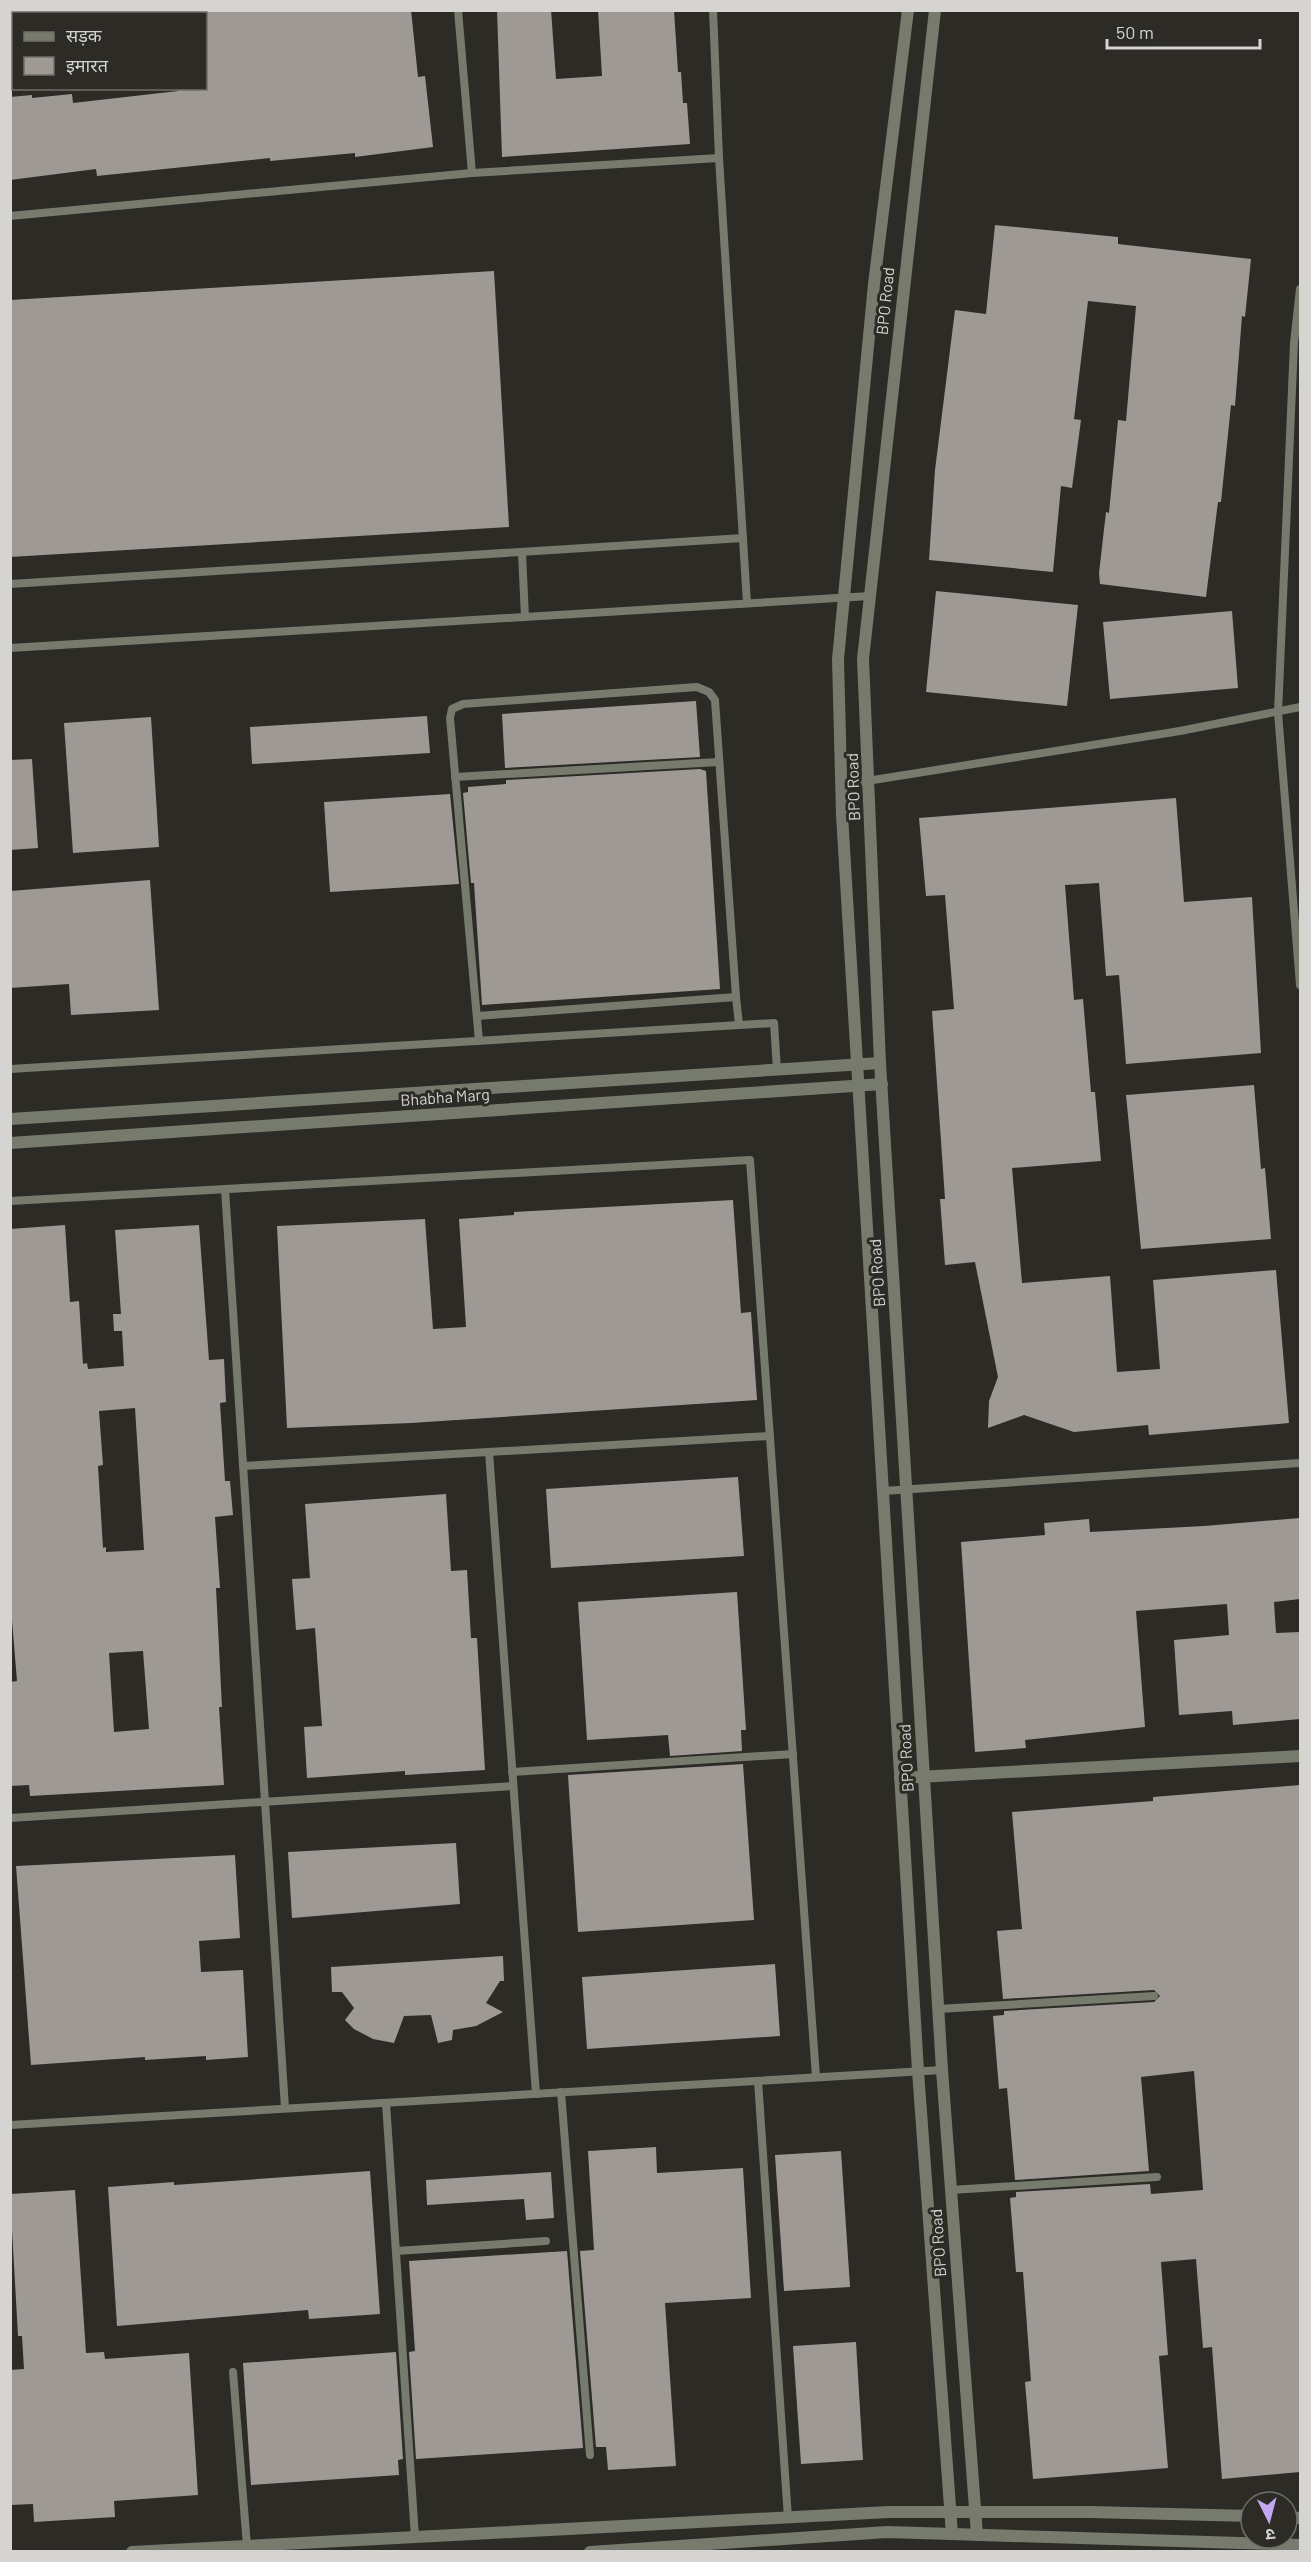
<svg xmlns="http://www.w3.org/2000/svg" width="1311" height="2562" viewBox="0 0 1311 2562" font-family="Barlow,'Noto Sans Devanagari',sans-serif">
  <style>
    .building { fill: #9e9994; fill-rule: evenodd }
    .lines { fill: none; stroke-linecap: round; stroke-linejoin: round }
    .service { stroke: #777b6d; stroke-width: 8 }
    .minor { stroke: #777b6d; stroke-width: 12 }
    .tertiary { stroke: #777b6d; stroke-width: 12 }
    .labels { text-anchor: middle; stroke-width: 6; stroke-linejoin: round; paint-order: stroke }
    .street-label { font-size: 16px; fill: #d5d4d1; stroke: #2c2b26 }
  </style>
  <rect width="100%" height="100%" fill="#2c2b26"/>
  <g class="building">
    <polygon points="206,10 411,10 418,77 425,76 433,147 355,157 355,153 270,161 270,158 97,176 96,169 10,180 10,97 32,95 32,98 72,94 73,103 178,91 178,88 206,88"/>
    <polygon points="497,10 551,10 556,79 602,76 598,10 674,10 678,72 681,72 683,103 687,103 690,144 502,157"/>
    <polygon points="995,225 1118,237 1118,244 1251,259 1245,317 1242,316 1235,406 1231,405 1221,502 1218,502 1206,597 1100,584 1099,573 1106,512 1109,513 1118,420 1126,421 1136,306 1088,301 1074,419 1081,420 1072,488 1061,486 1053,572 929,560 935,470 955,310 986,314"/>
    <polygon points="494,271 509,527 10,557 10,300"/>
    <polygon points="936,591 1078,605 1067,706 926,692"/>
    <polygon points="1232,611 1238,688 1110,699 1103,622"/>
    <polygon points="696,701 700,757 505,768 502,714"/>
    <polygon points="427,716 430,753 252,764 250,727"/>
    <polygon points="151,717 159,847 73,853 64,723"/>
    <polygon points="32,759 38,848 10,850 10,760"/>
    <polygon points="700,769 706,771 720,989 482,1005 474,883 471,883 463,793 468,792 468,787 506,784 506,780"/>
    <polygon points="450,794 459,884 330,892 324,802"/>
    <polygon points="1176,798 1184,902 1252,897 1261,1053 1126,1064 1119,975 1106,976 1099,883 1065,885 1074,1000 1083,999 1091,1092 1095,1092 1101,1161 1012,1168 1022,1283 1110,1276 1117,1372 1160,1369 1153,1280 1276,1270 1289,1423 1149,1435 1148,1425 1074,1432 1024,1415 988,1428 989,1401 998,1377 975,1262 945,1265 940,1199 945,1199 932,1011 954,1009 945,895 926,896 919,818"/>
    <polygon points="150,880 159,1010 71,1015 69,984 10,988 10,891"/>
    <polygon points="1254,1085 1261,1169 1265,1168 1271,1239 1141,1249 1126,1095"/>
    <polygon points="733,1200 741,1313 751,1312 757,1400 411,1423 287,1428 277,1226 425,1219 433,1329 466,1327 459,1219 514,1215 514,1212"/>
    <path d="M65 1225 70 1302 79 1301 83 1364 87 1363 88 1369 124 1366 122 1331H114L113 1314H121L115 1230 199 1225 209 1360 224 1359 226 1402 220 1403 225 1481H230L233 1515 215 1517 220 1588H216L222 1707H219L224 1785 30 1796 29 1785 10 1786V1682L17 1681 10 1596V1229ZM135 1408 144 1550 106 1552V1547L103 1548 98 1466 103 1465 99 1411ZM143 1651 149 1729 114 1732 109 1653Z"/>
    <polygon points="738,1477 744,1556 551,1568 546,1489"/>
    <polygon points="446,1494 451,1571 467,1570 471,1638 477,1638 485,1770 405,1775 405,1771 307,1778 304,1727 322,1726 315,1628 296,1630 292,1579 310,1578 305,1504"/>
    <polygon points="1300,1518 1300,1599 1274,1602 1276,1633 1300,1632 1300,1719 1233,1725 1232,1711 1179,1715 1174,1640 1229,1635 1227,1604 1136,1611 1145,1727 1025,1740 1026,1748 975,1752 961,1542 1045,1535 1044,1523 1089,1519 1090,1532 1204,1526"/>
    <polygon points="737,1592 746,1730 741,1730 742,1751 670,1756 668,1735 587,1740 578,1602"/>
    <polygon points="743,1764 754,1920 578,1932 568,1775"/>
    <polygon points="1300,1785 1300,2472 1222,2479 1212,2347 1203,2348 1196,2259 1161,2262 1168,2355 1159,2356 1168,2468 1033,2479 1025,2382 1031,2381 1023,2272 1016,2272 1010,2198 1016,2197 1016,2192 1150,2184 1151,2194 1203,2190 1194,2071 1141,2077 1149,2171 1015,2180 1007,2088 999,2089 993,2016 1004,2015 1004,2011 1154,2002 1160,1996 1154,1990 1003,1999 997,1931 1022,1929 1012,1812 1153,1801 1153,1797"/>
    <polygon points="456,1843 460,1904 292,1918 288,1852"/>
    <polygon points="235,1855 240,1938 199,1941 201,1972 243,1970 248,2057 206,2060 206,2056 145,2060 145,2057 31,2065 16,1866"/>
    <polygon points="503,1956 504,1981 500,1981 486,2003 503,2012 476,2026 453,2030 452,2040 438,2043 431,2015 404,2016 394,2043 373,2039 354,2029 345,2020 354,2008 342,1992 332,1992 331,1967"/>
    <polygon points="775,1964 780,2036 587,2049 582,1977"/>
    <polygon points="656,2147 657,2173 743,2168 751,2298 665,2303 676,2466 608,2470 606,2447 596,2447 580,2251 594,2250 588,2151"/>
    <polygon points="841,2151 850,2287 784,2291 775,2155"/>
    <polygon points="370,2171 380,2314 309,2319 308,2310 117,2326 108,2187 174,2182 174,2185"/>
    <polygon points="551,2172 554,2218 526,2220 524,2199 427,2205 426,2180"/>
    <polygon points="75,2190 86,2353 104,2352 105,2359 189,2353 198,2495 114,2501 115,2517 34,2522 33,2504 10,2505 10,2370 24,2369 22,2336 18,2336 10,2194"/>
    <polygon points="567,2251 583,2448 416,2459 409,2352 415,2351 409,2261"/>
    <polygon points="856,2342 863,2460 801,2464 793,2346"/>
    <polygon points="396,2352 403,2459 398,2460 399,2475 251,2485 243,2363"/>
  </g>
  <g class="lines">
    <g class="service">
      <polyline points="458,10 472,173"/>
      <polyline points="713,10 719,158 747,603"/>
      <polyline points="10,216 472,173 719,158"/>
      <polyline points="1300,289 1294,343 1278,713 1300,985"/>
      <polyline points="522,553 525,617"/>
      <polyline points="10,584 743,538"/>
      <polyline points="10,648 870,596"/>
      <polyline points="455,777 718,762"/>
      <polyline points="842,785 1180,731 1300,707"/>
      <polyline points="736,997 739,1025"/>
      <polyline points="477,1016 736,997 715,700 709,692 697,687 463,704 452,709 450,718 479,1041"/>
      <polyline points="10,1069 774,1023 777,1070"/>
      <polyline points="225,1189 285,2108"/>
      <polyline points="10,1201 750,1160 816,2077"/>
      <polyline points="489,1452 536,2094"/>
      <polyline points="243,1466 770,1436"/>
      <polyline points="883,1491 1300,1463"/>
      <polyline points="512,1772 793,1754"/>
      <polyline points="10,1818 513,1786"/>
      <polyline points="938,2009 1154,1996"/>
      <polyline points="758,2081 788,2518"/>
      <polyline points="561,2092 590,2455"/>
      <polyline points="386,2103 415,2537"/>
      <polyline points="10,2125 942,2070"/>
      <polyline points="951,2190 1157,2177"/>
      <polyline points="396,2251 546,2241"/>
      <polyline points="233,2372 247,2546"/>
    </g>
    <polyline class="minor" points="900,1778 1300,1756"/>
    <g class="tertiary">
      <polyline points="908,10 874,284 838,659 842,815 918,2071 952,2534"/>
      <polyline points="935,10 863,659 880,1063 942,2070 977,2535"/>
      <polyline points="10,1119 880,1063"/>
      <polyline points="10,1143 882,1084"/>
      <polyline points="1287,2517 1300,2518"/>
      <polyline points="132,2552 889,2512 1091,2512 1251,2516"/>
      <polyline points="590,2552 887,2532 1300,2545"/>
    </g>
  </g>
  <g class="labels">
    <g class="street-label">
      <text transform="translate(885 301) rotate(-84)" y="6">BPO Road</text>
      <text transform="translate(853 787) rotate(-92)" y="6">BPO Road</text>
      <text transform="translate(445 1097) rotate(-4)" y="6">Bhabha Marg</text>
      <text transform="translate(877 1273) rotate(-94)" y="6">BPO Road</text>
      <text transform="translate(906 1758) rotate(-93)" y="6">BPO Road</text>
      <text transform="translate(938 2243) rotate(-94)" y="6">BPO Road</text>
    </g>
  </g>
  <rect width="1311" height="2562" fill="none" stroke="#d5d4d1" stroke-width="24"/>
  <rect x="12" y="12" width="195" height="78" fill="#2c2b26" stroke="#706f6a" stroke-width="1.5"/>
  <rect x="24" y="32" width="30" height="9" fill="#777b6d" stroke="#706f6a" stroke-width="1.5"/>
  <text x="66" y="42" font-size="18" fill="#d5d4d1">सड़क</text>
  <rect x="24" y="57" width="30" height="18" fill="#9e9994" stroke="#706f6a" stroke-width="1.5"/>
  <text x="66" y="72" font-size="18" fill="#d5d4d1">इमारत</text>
  <g transform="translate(1269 2520) rotate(174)"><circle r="28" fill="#2c2b26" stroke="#706f6a" stroke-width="1.5"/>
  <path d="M0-4.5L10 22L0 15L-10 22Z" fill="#c4a7f1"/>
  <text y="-9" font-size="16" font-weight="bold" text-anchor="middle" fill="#d5d4d1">उ</text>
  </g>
  <path d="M1107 39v9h153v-9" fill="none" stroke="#d5d4d1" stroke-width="3"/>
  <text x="1116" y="39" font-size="18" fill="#d5d4d1" stroke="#2c2b26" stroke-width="4.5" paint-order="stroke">50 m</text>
</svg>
